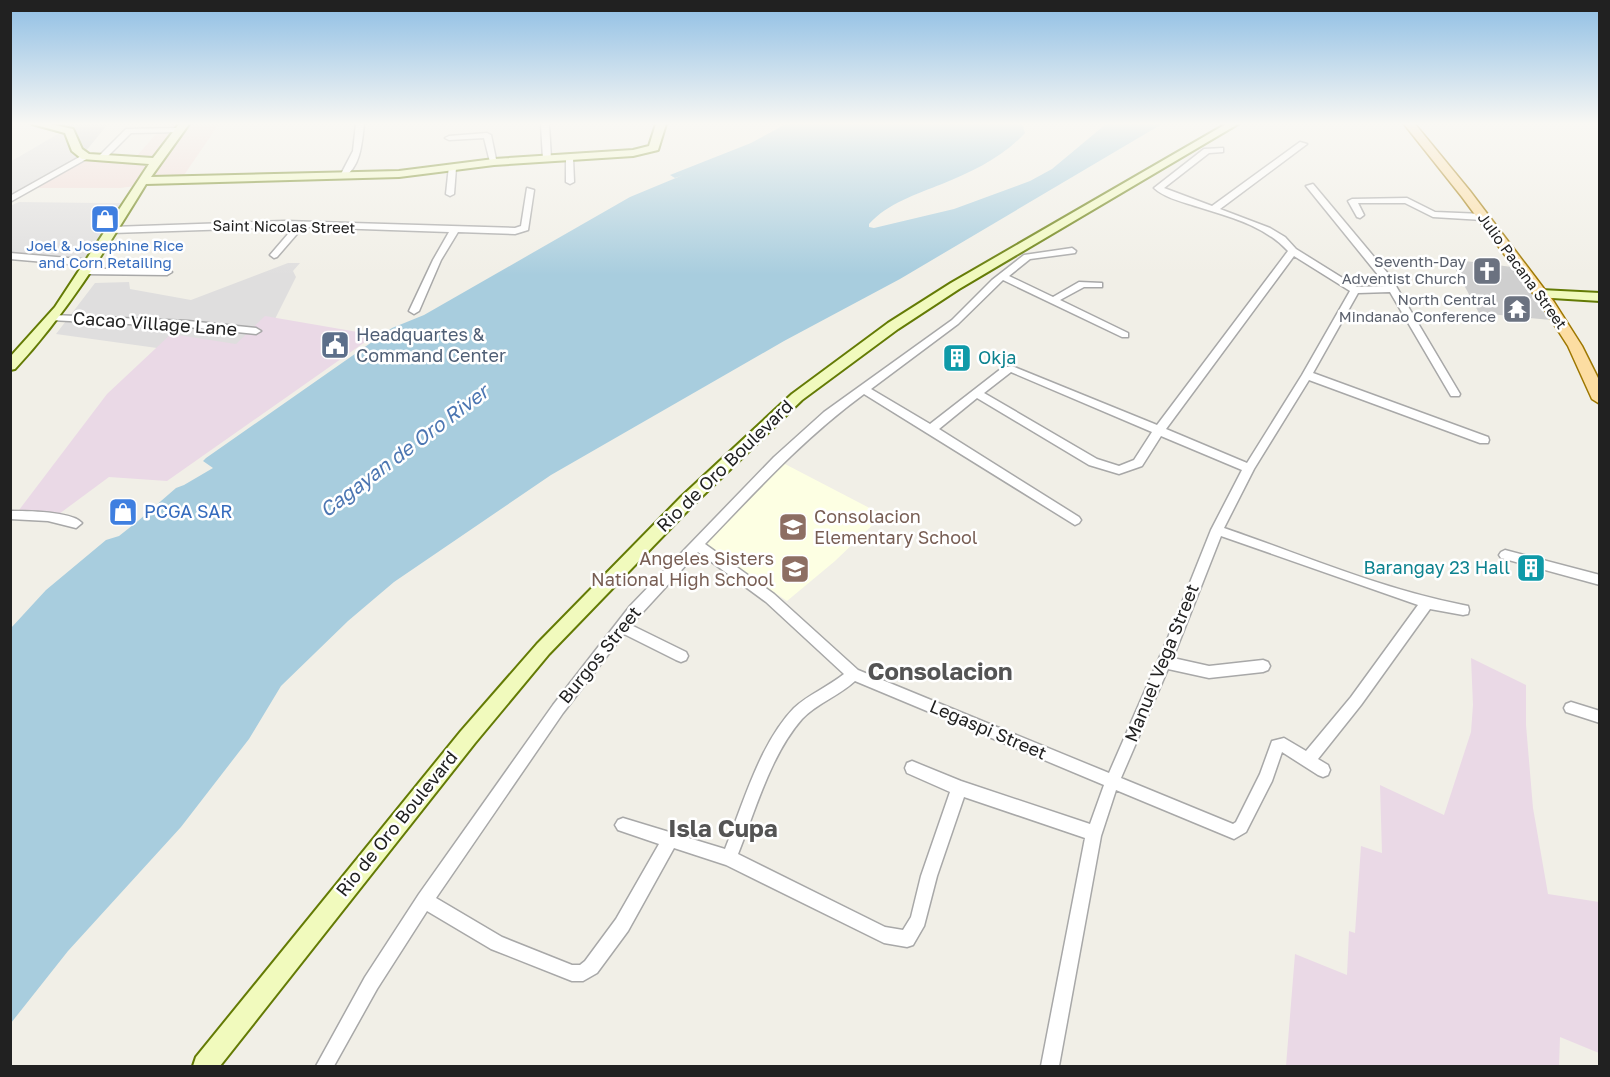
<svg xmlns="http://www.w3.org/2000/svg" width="1610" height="1077" viewBox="0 0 1610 1077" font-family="'Golos Text',sans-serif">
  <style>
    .residential { fill: #dfdede }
    .commercial { fill: #f1dbd7 }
    .industrial { fill: #ead9e6 }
    .education { fill: #fdffe3 }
    .religious { fill: #cfcfcf }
    .water { fill: #a8cdde }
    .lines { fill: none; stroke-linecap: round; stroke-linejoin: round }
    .street-casing { stroke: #a8a8a8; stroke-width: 3 }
    .secondary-casing { stroke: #647b05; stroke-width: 4 }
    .primary-casing { stroke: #9e7700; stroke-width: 3 }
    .street { fill: #fff; fill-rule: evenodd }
    .secondary { fill: #f1fabd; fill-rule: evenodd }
    .primary { fill: #fcdda2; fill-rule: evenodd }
    .labels { text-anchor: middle; stroke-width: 5; stroke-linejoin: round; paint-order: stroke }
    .far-street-label { font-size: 15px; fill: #212121; stroke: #fff }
    .far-shop-label { font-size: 15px; fill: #366cbe; stroke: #fff }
    .far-worship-label { font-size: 15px; fill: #5b616d; stroke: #fff; text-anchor: end }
    .street-label { font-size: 18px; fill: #212121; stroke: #fff }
    .service-label { font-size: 18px; fill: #4e5e75; stroke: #fff; text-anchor: start }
    .culture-label { font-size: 18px; fill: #0d838f; stroke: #fff; text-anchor: start }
    .shop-label { font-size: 18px; fill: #366cbe; stroke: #fff; text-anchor: start }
    .education-label { font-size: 18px; fill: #785e54; stroke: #fff; text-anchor: start }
    .water-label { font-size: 20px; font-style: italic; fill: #4c76b2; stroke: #fff }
    .district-label { font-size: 24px; font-weight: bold; fill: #545454; stroke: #fff }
    .near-neighbourhood-label { font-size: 24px; font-weight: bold; fill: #545454; stroke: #fff }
  </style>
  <rect width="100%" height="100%" fill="#f1efe7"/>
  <g class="residential">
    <polygon points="63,131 68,134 74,152 82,159 11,201 10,162"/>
    <polygon points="19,202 98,203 125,203 82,262 11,257 10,206"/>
    <polygon points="288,263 300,263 293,271 296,277 272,325 238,350 157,348 56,334 95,283 129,282 130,289 191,300"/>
  </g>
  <polygon class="commercial" points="165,124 219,124 182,178 139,180 136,186 120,188 35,188 86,158 135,158"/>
  <g class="industrial">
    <polygon points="265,316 375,335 167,481 109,477 59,514 16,514 107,394 171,334 236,344"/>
    <polygon points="1471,658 1526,685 1526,725 1533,808 1548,894 1599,902 1599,1053 1560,1037 1559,1066 1286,1066 1295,954 1347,975 1349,931 1355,933 1361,846 1382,853 1380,785 1444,815 1471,732 1473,705"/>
  </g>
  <polygon class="education" points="783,463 883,515 835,561 787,601 699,541"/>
  <g class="religious">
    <polygon points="69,124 108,124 85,152 73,132 75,130 68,126"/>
    <polygon points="1450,259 1512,267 1551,320 1479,313"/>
  </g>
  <path class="water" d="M786 124H1022L1025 133C1003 157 972 172 942 184 917 194 888 203 869 224V227L874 228 954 209 1030 181 1052 169 1106 124H1162L900 279 784 341 551 475 394 582 348 621 281 686 249 739 181 827 68 951 11 1023V628L46 590 106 540 119 536 138 521 176 488 184 485 213 468 203 461 206 458 392 328 424 315 630 197 683 175 675 178 670 175 751 143Z"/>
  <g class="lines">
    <g class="street-casing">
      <g id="street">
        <path d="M356 124H364C362 141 361 166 345 176L341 174 353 151Z"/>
        <polygon points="541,124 549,124 551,159 547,161 543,159"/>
        <polygon points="178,128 181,128 181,132 131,133 104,160 97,158 126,129"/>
        <polygon points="487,133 491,135 497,164 490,162 484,138 449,140 445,138 449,136"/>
        <path d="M1300 142 1307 144 1220 209 1270 228 1285 237 1296 249 1357 287 1387 286 1306 186 1313 184 1390 276 1460 394 1459 396H1451L1390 292 1358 293 1313 373 1488 437 1489 440 1488 443H1480L1309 380 1254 469 1224 528C1303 555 1381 589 1463 605L1468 606 1469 610 1468 614 1463 615 1430 609 1361 705 1318 759 1328 765 1330 770 1328 775 1323 777 1318 775 1282 752 1272 781 1246 832 1234 839 1116 790 1101 836 1059 1066H1041L1085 838 964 797 937 876 924 926 913 945 907 947 884 943 726 865 674 848 628 931 597 973 583 981H572L491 949 427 911 377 989 334 1066H316L365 977 419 894 553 705 630 606 774 457 824 412 952 320 992 280 1024 255 1072 248 1076 251 1075 253 1030 259 1009 276 1053 297 1079 282 1102 283V287H1084L1060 300 1128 333V337H1122L1003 280 958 324 871 389 930 424 1002 368 1012 366 1157 425 1288 251C1263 224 1226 216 1192 205 1179 201 1164 197 1154 188L1204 149 1223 148V152L1209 153 1164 188 1212 206ZM1294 256 1350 291 1302 375 1247 463 1166 429ZM1011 372 1152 432 1134 460 1119 466 1097 459 984 393ZM864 394 1075 525 1079 523 1081 520 1079 517 939 429 977 398 1089 465 1119 474 1142 466 1161 436 1242 470 1211 530 1167 640 1109 773 858 670 774 594 705 544C756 491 804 438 864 394ZM1221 536 1418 605 1351 697 1306 751 1284 738 1272 741 1260 774 1236 822 1233 824 1121 778 1168 669 1209 678 1263 672 1268 670 1270 666 1268 662 1263 660 1209 666 1173 658ZM698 552 766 602 844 674C828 687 809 694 794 708 760 743 743 804 725 849L623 818 618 820 615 825 618 830 659 844 616 919 585 961 580 965H572L502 937 436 898 563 713 624 634 676 660 681 662 686 660 688 656 686 652 631 625ZM855 681 1104 785 1090 824 961 781 912 761 907 763 905 768 907 773 950 792 921 876 911 917 903 930 885 927 738 854C756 809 770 756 802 719 817 703 839 696 855 681Z"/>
        <polygon points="83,155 90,157 10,202 10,196"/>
        <polygon points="566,156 573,158 574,182 570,184 566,182"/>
        <polygon points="449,166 456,168 454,194 450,196 446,194"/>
        <polygon points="527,188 534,190 528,230 515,234 458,232 441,260 419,311 414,314 409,311 433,260 449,232 303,227 277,257 274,258 270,255 294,227 112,233 108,230 112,227 285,221 515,228 521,226"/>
        <polygon points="1407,198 1435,212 1483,214 1487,217 1483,220 1433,217 1405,203 1358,203 1364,215 1360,218 1357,217 1348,201 1352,199"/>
        <polygon points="10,253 91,260 95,263 91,266 10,259"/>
        <polygon points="86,269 167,269 172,272 167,275 83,274 81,272"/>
        <polygon points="53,315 188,321 256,328 261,331 256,334 188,327 50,320 48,318"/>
        <path d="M10 511C27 511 72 511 82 523L76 528 48 521 10 519Z"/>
        <polygon points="1505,550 1600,575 1600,585 1501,558 1499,555 1501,552"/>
        <polygon points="1571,702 1600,711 1600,723 1566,712 1564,708 1566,704"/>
      </g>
    </g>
    <g class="secondary-casing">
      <g id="secondary">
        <path d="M32 124H50L73 129 82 149 89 154 153 158 179 124H189L151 177 399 171 494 159 633 150 649 146 656 124H666L658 150 633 156 494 165 399 177 146 184C106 249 67 313 15 369L10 370V357L55 307 149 164 82 159 72 151 65 133Z"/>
        <polygon points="1226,124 1238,124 959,289 898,329 802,400 693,505 549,654 475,743 220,1066 193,1066 196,1057 461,731 537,644 681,497 792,394 888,323 951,283"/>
        <polygon points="1541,290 1600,293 1600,301 1536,297 1535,294"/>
      </g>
    </g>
    <g class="primary-casing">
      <polygon id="primary" points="1404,124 1415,124 1470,191 1554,302 1582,346 1600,382 1600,404 1592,399 1568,346 1541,304 1462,197"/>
    </g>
    <use href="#street" class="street"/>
    <use href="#secondary" class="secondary"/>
    <use href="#primary" class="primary"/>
  </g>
  <linearGradient id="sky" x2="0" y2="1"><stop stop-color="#8ebee4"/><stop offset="0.45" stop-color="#f9f8f4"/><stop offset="1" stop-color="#f9f8f4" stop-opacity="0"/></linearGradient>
  <rect width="1610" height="275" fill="url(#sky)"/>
  <defs>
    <g id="shop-square" transform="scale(1.5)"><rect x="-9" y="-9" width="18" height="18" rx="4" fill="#3f7fe0" stroke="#fff"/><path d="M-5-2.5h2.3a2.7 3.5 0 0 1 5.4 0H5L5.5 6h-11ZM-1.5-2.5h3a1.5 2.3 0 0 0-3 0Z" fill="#fff"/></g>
    <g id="church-square" transform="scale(1.5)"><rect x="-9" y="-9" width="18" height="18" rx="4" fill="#6b7280" stroke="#fff"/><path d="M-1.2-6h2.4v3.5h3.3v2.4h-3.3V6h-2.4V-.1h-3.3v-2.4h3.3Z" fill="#fff"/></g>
    <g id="temple-square" transform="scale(1.5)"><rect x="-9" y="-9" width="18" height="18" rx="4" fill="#6b7280" stroke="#fff"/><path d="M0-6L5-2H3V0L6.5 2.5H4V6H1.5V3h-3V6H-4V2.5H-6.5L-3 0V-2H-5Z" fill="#fff"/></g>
    <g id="civic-square" transform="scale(1.5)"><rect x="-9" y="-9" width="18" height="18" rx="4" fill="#5c6f8a" stroke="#fff"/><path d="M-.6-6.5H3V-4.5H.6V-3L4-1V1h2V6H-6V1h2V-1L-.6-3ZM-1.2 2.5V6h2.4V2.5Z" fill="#fff"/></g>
    <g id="building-square" transform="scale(1.5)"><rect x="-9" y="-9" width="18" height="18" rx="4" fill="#0f9aa8" stroke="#fff"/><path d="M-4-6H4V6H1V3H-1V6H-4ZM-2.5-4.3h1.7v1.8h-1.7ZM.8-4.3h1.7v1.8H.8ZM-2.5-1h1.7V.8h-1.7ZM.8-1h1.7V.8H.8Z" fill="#fff"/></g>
    <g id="school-square" transform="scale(1.5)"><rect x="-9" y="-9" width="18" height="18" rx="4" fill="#8d6e63" stroke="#fff"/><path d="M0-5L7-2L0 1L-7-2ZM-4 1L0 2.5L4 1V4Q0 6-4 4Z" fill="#fff"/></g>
  </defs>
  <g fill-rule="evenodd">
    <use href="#shop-square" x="105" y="219"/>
    <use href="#church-square" x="1487" y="271"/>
    <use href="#temple-square" x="1517" y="309"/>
    <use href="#civic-square" x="335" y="345"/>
    <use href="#building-square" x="957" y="358"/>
    <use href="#shop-square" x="123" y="512"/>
    <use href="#school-square" x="793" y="527"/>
    <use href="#building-square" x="1531" y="568"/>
    <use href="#school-square" x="795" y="569"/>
  </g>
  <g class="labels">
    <g class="far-street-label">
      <text transform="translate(284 227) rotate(1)" y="5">Saint Nicolas Street</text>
      <text transform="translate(1522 271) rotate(54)" y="5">Julio Pacana Street</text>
    </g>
    <g class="far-shop-label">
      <text x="105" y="251">Joel &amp; Josephine Rice<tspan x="105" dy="17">and Corn Retailing</tspan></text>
    </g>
    <g class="far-worship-label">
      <text x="1466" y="267">Seventh-Day<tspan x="1466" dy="17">Adventist Church</tspan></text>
      <text x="1496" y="305">North Central<tspan x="1496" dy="17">Mindanao Conference</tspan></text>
    </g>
    <g class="street-label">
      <text transform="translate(155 324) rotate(4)" y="6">Cacao Village Lane</text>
      <text transform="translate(725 466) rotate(-44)" y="6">Rio de Oro Boulevard</text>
      <text transform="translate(600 655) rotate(-51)" y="6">Burgos Street</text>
      <text transform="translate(1162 663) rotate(-68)" y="6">Manuel Vega Street</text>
      <text transform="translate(988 730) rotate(23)" y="6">Legaspi Street</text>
      <text transform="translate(397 824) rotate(-51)" y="6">Rio de Oro Boulevard</text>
    </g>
    <g class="service-label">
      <text x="356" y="341">Headquartes &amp;<tspan x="356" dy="21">Command Center</tspan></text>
    </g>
    <g class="culture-label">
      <text x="978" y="364">Okja</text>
      <text x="1510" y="574" text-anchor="end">Barangay 23 Hall</text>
    </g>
    <g class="shop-label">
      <text x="144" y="518">PCGA SAR</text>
    </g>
    <g class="education-label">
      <text x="814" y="523">Consolacion<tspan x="814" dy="21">Elementary School</tspan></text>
      <text x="774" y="565" text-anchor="end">Angeles Sisters<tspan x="774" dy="21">National High School</tspan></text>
    </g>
    <g class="water-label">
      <text transform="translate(404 451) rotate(-37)" y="7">Cagayan de Oro River</text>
    </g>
    <g class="district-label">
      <text x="940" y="680">Consolacion</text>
    </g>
    <g class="near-neighbourhood-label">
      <text x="723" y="837">Isla Cupa</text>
    </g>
  </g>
  <rect width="1610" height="1077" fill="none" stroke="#212121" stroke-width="24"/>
</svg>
